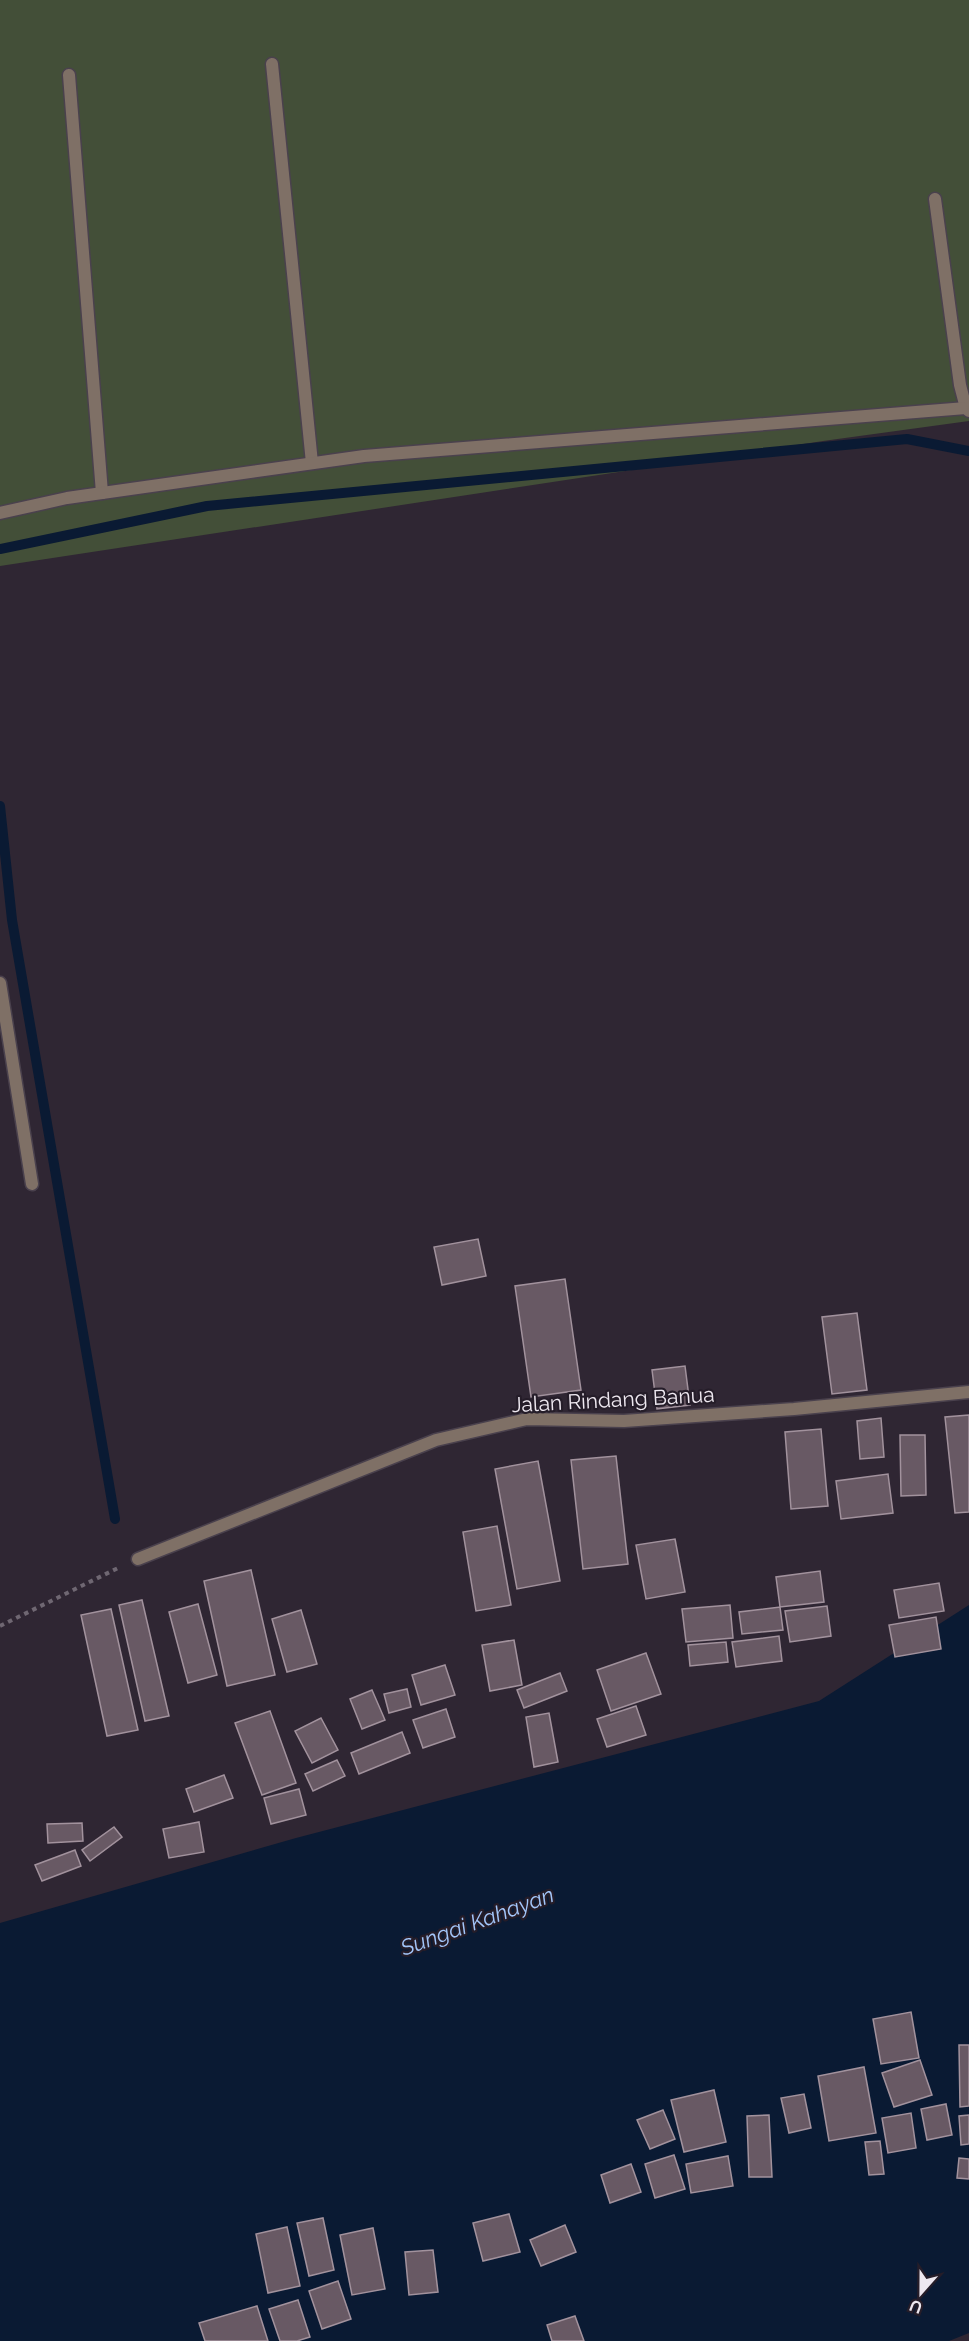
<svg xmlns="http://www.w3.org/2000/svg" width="969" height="2341" viewBox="0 0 969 2341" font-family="Raleway,sans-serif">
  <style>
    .green { fill: #434f38 }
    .water { fill: #0a1a33 }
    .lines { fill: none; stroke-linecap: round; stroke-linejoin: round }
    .stream { stroke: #0a1a33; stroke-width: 10 }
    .building { fill: #685964; stroke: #a2929d; stroke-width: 1.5 }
    .street-casing { stroke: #4a414d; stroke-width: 15 }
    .path { stroke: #6f6772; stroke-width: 4; stroke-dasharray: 4.5 4.5; stroke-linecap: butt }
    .street { stroke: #7f7066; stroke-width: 12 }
    .labels { text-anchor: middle; stroke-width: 4.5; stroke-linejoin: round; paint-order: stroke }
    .street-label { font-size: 21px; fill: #eee8f0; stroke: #251d29 }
    .water-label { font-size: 22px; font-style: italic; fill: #a3c6fa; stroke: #251d29 }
  </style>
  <rect width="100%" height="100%" fill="#2f2633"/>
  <polygon class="green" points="0,0 969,0 969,421 823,441 0,566"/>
  <polygon class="water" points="969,1605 969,2333 949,2341 0,2341 0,1923 296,1838 819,1701"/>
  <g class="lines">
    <g class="stream">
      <polyline points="0,549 207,506 907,439 969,451"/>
      <polyline points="0,806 12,920 115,1519"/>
    </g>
  </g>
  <g class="building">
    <polygon points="478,1239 486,1276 442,1285 434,1247"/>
    <polygon points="565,1279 581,1390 531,1397 515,1286"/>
    <polygon points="857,1313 867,1390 832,1394 822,1317"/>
    <polygon points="685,1366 690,1405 657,1409 652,1370"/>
    <polygon points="969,1415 969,1512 955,1513 945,1417"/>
    <polygon points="881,1418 884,1457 860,1459 857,1421"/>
    <polygon points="821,1429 828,1506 791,1509 785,1432"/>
    <polygon points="900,1435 925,1435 926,1495 901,1496"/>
    <polygon points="616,1456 628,1564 583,1569 571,1460"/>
    <polygon points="538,1461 560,1581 517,1589 495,1469"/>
    <polygon points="888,1474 893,1513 841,1519 836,1481"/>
    <polygon points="497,1526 511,1605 476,1611 463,1532"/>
    <polygon points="675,1539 685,1592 646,1599 636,1545"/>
    <polygon points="251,1570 275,1675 227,1686 204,1581"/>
    <polygon points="820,1571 824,1602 780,1607 776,1577"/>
    <polygon points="939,1583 944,1611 899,1618 894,1590"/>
    <polygon points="142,1600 169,1716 145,1721 119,1605"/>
    <polygon points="198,1604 217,1675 188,1683 169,1612"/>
    <polygon points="730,1605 733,1638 686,1642 682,1609"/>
    <polygon points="827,1606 831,1636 790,1642 785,1611"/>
    <polygon points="780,1607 783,1630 742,1634 739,1612"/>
    <polygon points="111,1609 138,1730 107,1736 81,1615"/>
    <polygon points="301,1610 317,1664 287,1672 272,1619"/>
    <polygon points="936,1617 941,1649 895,1657 889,1625"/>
    <polygon points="779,1636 782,1661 736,1667 732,1642"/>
    <polygon points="514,1640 522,1685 490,1691 482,1645"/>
    <polygon points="726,1642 728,1662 690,1666 688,1645"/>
    <polygon points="646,1653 661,1694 611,1711 597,1670"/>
    <polygon points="445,1665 455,1695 421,1705 412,1675"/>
    <polygon points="560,1673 567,1691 524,1708 517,1690"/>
    <polygon points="407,1689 411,1707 389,1713 384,1694"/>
    <polygon points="372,1690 385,1720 362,1729 350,1699"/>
    <polygon points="636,1706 646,1735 607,1747 597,1719"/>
    <polygon points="446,1709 455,1737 423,1748 413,1720"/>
    <polygon points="270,1711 296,1783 262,1795 235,1723"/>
    <polygon points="549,1713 558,1762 534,1767 526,1717"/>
    <polygon points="321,1718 338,1750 312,1763 295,1731"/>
    <polygon points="402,1732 410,1753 359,1774 351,1753"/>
    <polygon points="337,1760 345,1776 313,1791 305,1774"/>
    <polygon points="224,1775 233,1798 194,1812 186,1789"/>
    <polygon points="299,1789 306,1815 271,1824 264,1798"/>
    <polygon points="199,1822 204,1852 169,1858 163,1829"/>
    <polygon points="82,1823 83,1841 48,1843 47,1824"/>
    <polygon points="114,1827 122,1837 90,1861 82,1850"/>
    <polygon points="75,1850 81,1866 42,1881 35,1865"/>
    <polygon points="911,2012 919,2058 881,2064 873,2019"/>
    <polygon points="959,2045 969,2045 969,2106 960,2107"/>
    <polygon points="920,2060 932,2095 894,2107 882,2073"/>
    <polygon points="864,2067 876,2133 829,2141 818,2076"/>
    <polygon points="714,2090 726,2142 684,2152 671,2100"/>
    <polygon points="804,2094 811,2128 789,2133 781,2098"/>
    <polygon points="946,2104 952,2135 927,2140 921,2109"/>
    <polygon points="663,2110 675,2139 650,2149 637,2120"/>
    <polygon points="911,2113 916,2148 888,2153 882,2118"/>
    <polygon points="769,2115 772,2177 749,2177 747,2116"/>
    <polygon points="969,2115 969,2144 961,2145 959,2116"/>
    <polygon points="880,2141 884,2174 869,2175 865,2142"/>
    <polygon points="674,2155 685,2189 655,2198 645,2164"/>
    <polygon points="728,2156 733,2186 691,2193 686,2164"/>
    <polygon points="959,2158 969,2159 969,2179 957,2178"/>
    <polygon points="631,2164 641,2192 610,2203 601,2175"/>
    <polygon points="509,2214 520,2252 483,2261 473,2223"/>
    <polygon points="323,2218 334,2270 309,2276 297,2223"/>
    <polygon points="565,2225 576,2252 541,2266 530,2240"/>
    <polygon points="287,2227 300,2286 268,2293 256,2234"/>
    <polygon points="373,2228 385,2289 352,2295 340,2235"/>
    <polygon points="433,2250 438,2292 409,2295 405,2252"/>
    <polygon points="338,2281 351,2319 322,2329 309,2291"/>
    <polygon points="298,2300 310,2337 297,2341 280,2341 269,2309"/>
    <polygon points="257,2306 268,2341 205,2341 199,2323"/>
    <polygon points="575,2316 584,2341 552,2341 547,2325"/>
  </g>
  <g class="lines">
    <g class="street-casing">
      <g id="street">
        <polyline points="272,64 312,463"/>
        <polyline points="69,75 102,493"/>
        <polyline points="935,199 960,385 966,408 969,411"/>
        <polyline points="0,513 67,498 364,456 966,408"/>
        <polyline points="0,983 32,1184"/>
        <polyline points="138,1559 436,1440 527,1419 624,1421 794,1409 969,1392"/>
      </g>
    </g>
    <polyline class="path" points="0,1626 118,1568"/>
    <use href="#street" class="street"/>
  </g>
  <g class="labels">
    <g class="street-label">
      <text transform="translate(613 1400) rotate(-3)" y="7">Jalan Rindang Banua</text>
    </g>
    <g class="water-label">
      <text transform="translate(477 1921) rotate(-20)" y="8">Sungai Kahayan</text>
    </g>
  </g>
  <g transform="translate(921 2293) rotate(201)" stroke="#251d29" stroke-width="4.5" paint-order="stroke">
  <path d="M0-4.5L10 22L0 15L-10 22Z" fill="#eee8f0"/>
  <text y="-9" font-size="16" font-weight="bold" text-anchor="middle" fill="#eee8f0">U</text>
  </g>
</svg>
